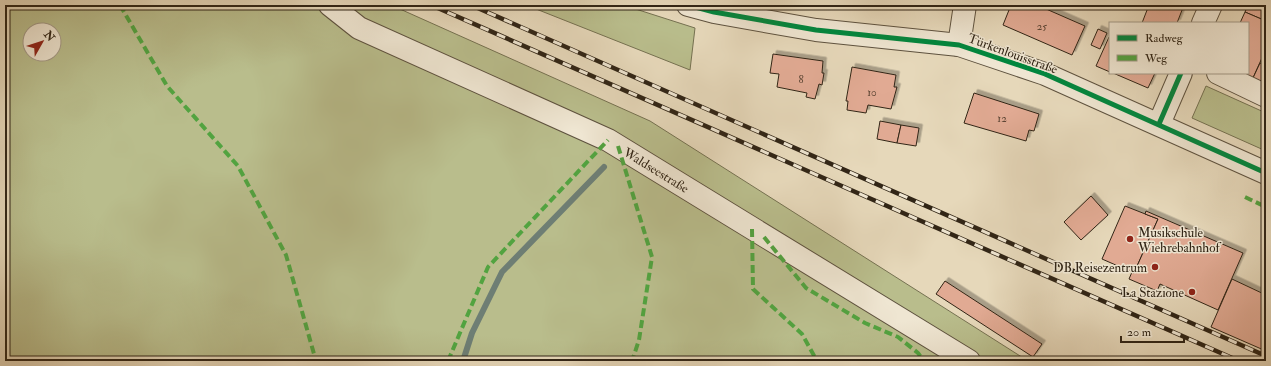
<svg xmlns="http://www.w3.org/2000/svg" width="1271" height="366" viewBox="0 0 1271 366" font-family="'IM FELL Double Pica',serif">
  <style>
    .green { fill: #b9bd8c; stroke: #757151; fill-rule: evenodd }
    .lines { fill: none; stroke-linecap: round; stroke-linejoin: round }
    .stream { stroke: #6e7e74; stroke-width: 6 }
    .building { fill: #e1aa93; stroke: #312516; filter: url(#shadow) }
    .minor-casing { stroke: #5e523f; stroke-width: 24 }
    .minor { stroke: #efe6d2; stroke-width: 22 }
    .rail-casing { stroke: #312516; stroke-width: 4.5 }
    .rail { stroke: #efe6d2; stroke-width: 3; stroke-dasharray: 9; stroke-linecap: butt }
    .quiet { stroke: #52a340; stroke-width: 4; stroke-dasharray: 8 4; stroke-linecap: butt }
    .cycleway-casing { stroke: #efe6d2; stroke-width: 8 }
    .cycleway { stroke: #00873e; stroke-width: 5 }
    .poi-dot { fill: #8f2418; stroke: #efe6d2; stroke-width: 1.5 }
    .labels { text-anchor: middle; stroke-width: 3; stroke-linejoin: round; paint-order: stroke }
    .number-label { font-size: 11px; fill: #5d4635 }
    .street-label { font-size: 13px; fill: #312516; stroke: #efe6d2 }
    .poi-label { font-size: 13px; fill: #312516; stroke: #efe6d2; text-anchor: end }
  </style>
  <defs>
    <filter id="shadow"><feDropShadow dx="3.5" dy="-3.5" stdDeviation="0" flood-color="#0004"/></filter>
  </defs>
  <rect width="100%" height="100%" fill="#e6d8ba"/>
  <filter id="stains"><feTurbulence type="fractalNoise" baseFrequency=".005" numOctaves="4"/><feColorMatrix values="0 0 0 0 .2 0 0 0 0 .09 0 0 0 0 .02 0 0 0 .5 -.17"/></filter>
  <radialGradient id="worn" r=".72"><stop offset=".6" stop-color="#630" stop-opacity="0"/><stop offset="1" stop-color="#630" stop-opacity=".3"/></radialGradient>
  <g class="green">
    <path d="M5 5H391L650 121 1028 361H5ZM30 30H54V54H30Z"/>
    <polygon points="526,5 623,5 695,28 690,70"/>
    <polygon points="1206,86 1266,113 1266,151 1192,118"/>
  </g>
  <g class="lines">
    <polyline class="stream" points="463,361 472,333 502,272 604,167"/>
  </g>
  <g class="building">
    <polygon points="1011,5 1037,5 1085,26 1072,55 1003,25"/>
    <polygon points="1149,5 1184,5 1177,23 1142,23"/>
    <polygon points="1248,5 1266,5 1266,21 1245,12"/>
    <polygon points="1245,12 1266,21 1266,49 1252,80 1236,73 1248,73 1248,23 1240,23"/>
    <polygon points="1098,29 1107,33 1100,49 1091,45"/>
    <polygon points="1109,37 1110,37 1110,72 1096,66"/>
    <polygon points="773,54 823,61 822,73 824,73 822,85 819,84 815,99 806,97 807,93 777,87 779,74 770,73"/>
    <polygon points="1260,63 1266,66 1266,83 1253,78"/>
    <polygon points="852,67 896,75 894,87 897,87 891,109 868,105 866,113 847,110 848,101 846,101"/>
    <polygon points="1113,73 1155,73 1148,88"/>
    <polygon points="974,93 1039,114 1034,131 1029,130 1026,141 964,123"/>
    <polygon points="880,121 901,125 897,143 877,139"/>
    <polygon points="901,125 919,128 916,146 897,143"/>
    <polygon points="1091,196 1108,215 1081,240 1064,222"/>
    <polygon points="1125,206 1158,219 1134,273 1102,259"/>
    <polygon points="1146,211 1243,253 1218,310 1160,284 1157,291 1129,279 1132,272 1134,273 1158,219 1145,214"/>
    <polygon points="1232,279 1266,295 1266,351 1211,327"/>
    <polygon points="945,281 1042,344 1033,357 936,294"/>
  </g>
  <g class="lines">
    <g class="minor-casing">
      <g id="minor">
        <path id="s1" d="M330 5 359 28 608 140 969 361"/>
        <polyline points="688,5 714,12 816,30 959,45 1045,74 1266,173"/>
        <polyline points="1203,23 1211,5"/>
        <polyline points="959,45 965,5"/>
        <polyline points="1218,73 1266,96"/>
        <polyline points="1159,124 1181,73"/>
      </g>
    </g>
    <use href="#minor" class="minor"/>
    <g class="rail-casing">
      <g id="rail">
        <polyline points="431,5 1239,361"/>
        <polyline points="471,5 1266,356"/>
      </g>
    </g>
    <use href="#rail" class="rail"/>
    <g class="quiet">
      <polyline points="120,5 167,86 238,166 286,255 316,361"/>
      <polyline points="5,6 6,5"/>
      <polyline points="618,146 652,257 639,340 632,361"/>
      <polyline points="1245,197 1266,207"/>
      <polyline points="752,229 753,289 802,334 817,361"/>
      <polyline points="764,237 806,288 865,323 898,337 918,353 924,361"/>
      <polyline points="448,361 488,267 608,140"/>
    </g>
    <g class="cycleway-casing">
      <g id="cycleway">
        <polyline points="688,5 714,12 816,30 959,45 1045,74 1266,173"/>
        <polyline points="1159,124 1181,73"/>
      </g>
    </g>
    <use href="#cycleway" class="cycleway"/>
  </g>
  <g class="poi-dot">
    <circle cx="1130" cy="239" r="4"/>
    <circle cx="1155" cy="267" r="4"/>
    <circle cx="1192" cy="292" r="4"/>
  </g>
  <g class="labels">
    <g class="number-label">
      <text x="1042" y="30">25</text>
      <text x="801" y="83">8</text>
      <text x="872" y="96">10</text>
      <text x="1002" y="122">12</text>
    </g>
    <g class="street-label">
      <text transform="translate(1013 53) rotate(20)" y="5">Türkenlouisstraße</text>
      <text dy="5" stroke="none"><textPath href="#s1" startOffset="367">Waldseestraße</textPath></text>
    </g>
    <g class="poi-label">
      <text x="1138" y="237" text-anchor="start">Musikschule<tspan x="1138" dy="15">Wiehrebahnhof</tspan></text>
      <text x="1147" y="272">DB Reisezentrum</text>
      <text x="1184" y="297">La Stazione</text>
    </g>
  </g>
  <rect width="1271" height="366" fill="none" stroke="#e6d8ba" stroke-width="20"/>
  <rect x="6" y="6" width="1259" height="354" fill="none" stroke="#312516" stroke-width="2"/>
  <rect x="10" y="10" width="1251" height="346" fill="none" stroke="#312516"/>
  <rect x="1109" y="22" width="140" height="52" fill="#efe6d2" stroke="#a39987"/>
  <rect x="1117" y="35" width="20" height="6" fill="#00873e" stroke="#a39987"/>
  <text x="1145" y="42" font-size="12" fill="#312516">Radweg</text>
  <rect x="1117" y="55" width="20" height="6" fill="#52a340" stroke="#a39987"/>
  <text x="1145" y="62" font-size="12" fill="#312516">Weg</text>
  <g transform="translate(42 42) rotate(51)"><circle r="19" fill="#efe6d2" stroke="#a39987"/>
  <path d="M0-3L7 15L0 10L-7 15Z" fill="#8f2418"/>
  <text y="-6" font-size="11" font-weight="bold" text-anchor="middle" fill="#312516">N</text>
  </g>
  <path d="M1121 336v6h63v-6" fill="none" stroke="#312516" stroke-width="2"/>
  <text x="1127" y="336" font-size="12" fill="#312516" stroke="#efe6d2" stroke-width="3" paint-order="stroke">20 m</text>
  <rect width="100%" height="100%" filter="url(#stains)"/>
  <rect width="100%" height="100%" fill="url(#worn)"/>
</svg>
